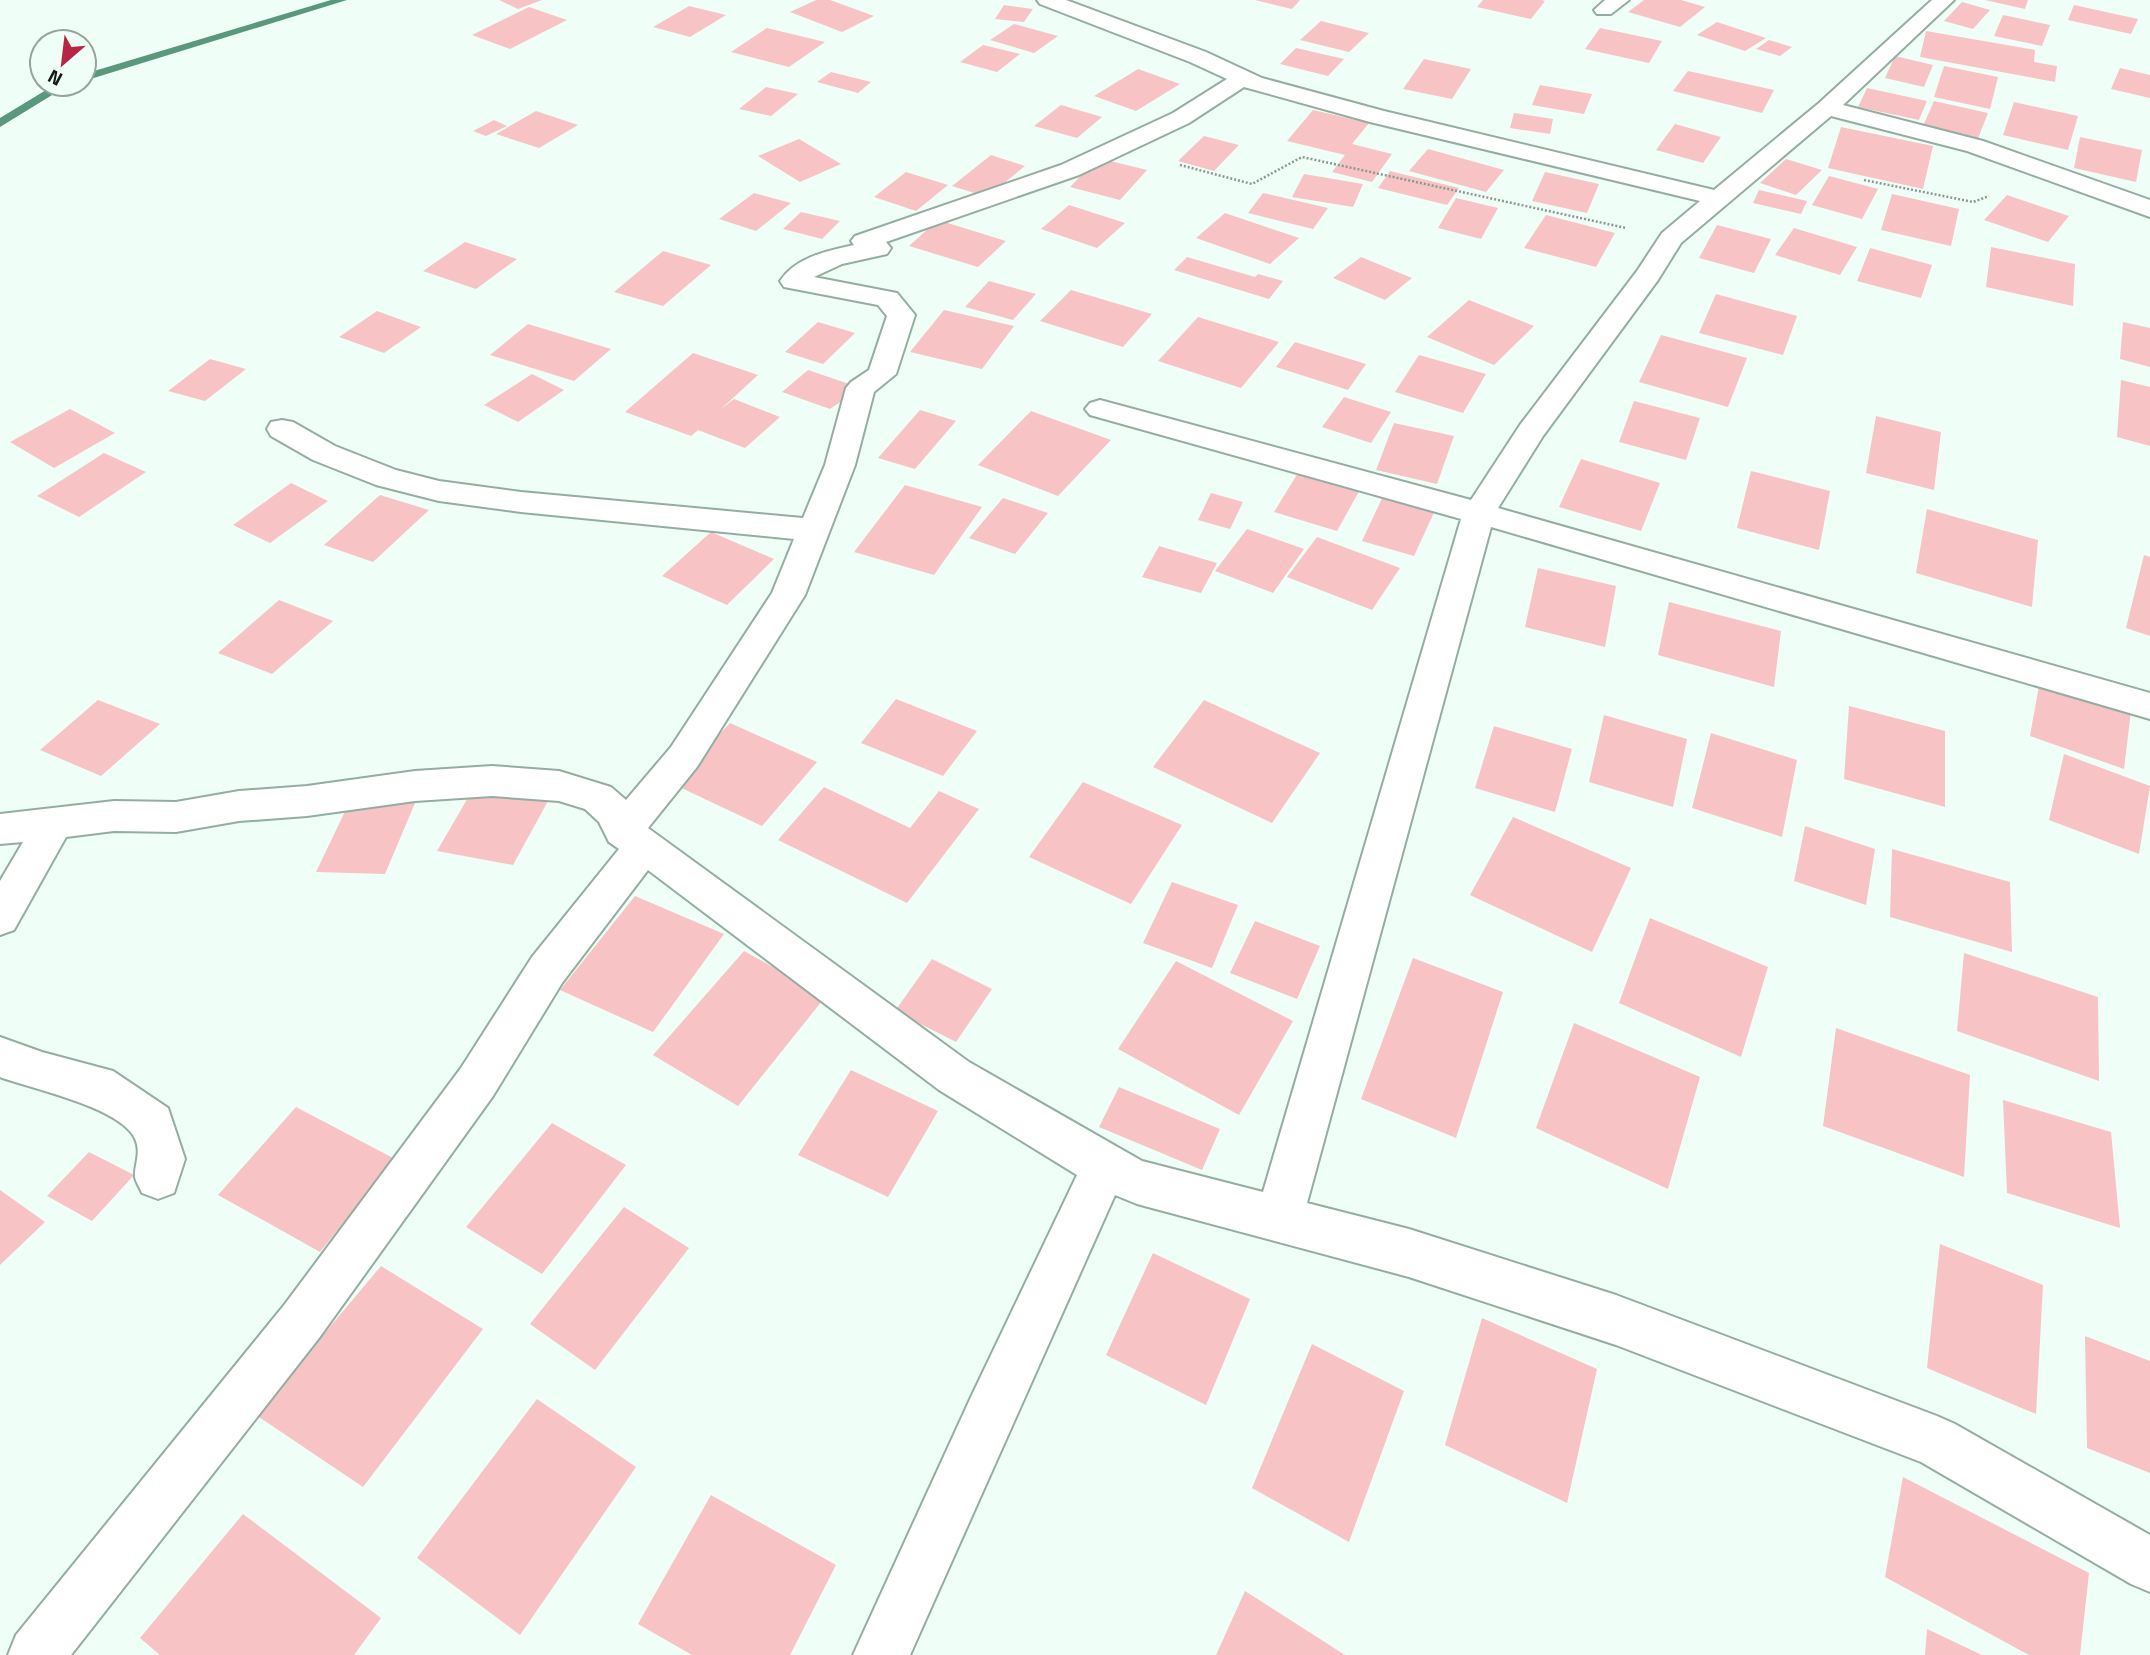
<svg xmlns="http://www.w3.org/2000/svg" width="2150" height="1655" viewBox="0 0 2150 1655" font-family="'Titillium Web',sans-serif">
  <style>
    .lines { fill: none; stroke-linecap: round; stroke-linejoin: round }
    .stream { fill: #59987d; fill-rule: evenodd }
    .building { fill: #f7c3c5 }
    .street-casing { stroke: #94ada1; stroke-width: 4 }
    .path { stroke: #8b9992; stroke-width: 2.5; stroke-dasharray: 2 2; stroke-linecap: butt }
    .street { fill: #fff; fill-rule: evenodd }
  </style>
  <rect width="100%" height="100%" fill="#effff7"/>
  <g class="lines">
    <g class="stream">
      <polygon points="331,0 347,0 84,81 84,74"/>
      <polygon points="56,84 70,84 0,127 0,118"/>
    </g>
  </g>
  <g class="building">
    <polygon points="499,0 542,0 518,9"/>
    <polygon points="816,0 830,0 874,16 842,32 790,12"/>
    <polygon points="1255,0 1300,0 1292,9"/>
    <polygon points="1483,0 1542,0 1545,1 1531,19 1477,7"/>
    <polygon points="1644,0 1681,0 1705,7 1680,27 1628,12"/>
    <polygon points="1985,0 2028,0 2025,9"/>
    <polygon points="1962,2 1990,10 1973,29 1944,21"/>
    <polygon points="1004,5 1033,9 1024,22 995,19"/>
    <polygon points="2074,5 2138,19 2131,34 2068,20"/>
    <polygon points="689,6 726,15 690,37 653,27"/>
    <polygon points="529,7 567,20 510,49 472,35"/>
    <polygon points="2003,15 2050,25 2042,46 1994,36"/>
    <polygon points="1321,21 1369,33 1349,52 1300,40"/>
    <polygon points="1717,22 1766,38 1745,51 1697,35"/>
    <polygon points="1014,24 1058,36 1034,53 990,40"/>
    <polygon points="767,28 825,42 789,67 731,52"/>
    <polygon points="1600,28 1662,41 1649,63 1585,49"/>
    <polygon points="1926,31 2035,50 2034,62 2057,66 2055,82 1920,57"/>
    <polygon points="1769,40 1792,47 1780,56 1756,49"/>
    <polygon points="983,45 1020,54 997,72 960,62"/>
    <polygon points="1296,48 1344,59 1328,76 1280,64"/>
    <polygon points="1895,56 1933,65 1924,87 1885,78"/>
    <polygon points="1424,59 1471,69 1452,99 1403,89"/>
    <polygon points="1944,66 1998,77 1990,109 1934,97"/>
    <polygon points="2120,68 2150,75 2150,98 2111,89"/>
    <polygon points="1138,69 1180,84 1136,111 1094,96"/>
    <polygon points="1688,71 1774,90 1762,113 1673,91"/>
    <polygon points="831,72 871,82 858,93 817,82"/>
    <polygon points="1540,85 1592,94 1584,114 1532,105"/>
    <polygon points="766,87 798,94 771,116 739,109"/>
    <polygon points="1867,88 1927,101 1919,120 1858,107"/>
    <polygon points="1934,101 1988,113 1977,141 1922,128"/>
    <polygon points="2014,102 2078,116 2068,150 2003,135"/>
    <polygon points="1061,105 1102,117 1077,138 1034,126"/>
    <polygon points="1313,110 1369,123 1352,144 1392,154 1372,182 1332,172 1345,155 1287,141"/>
    <polygon points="536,111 578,125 539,148 496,134"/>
    <polygon points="1514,113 1553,119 1550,134 1510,128"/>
    <polygon points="494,120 507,126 486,136 473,131"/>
    <polygon points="1675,124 1721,137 1703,163 1656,150"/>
    <polygon points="1841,127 1933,146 1923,189 1828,168"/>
    <polygon points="1204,136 1239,145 1214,171 1178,161"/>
    <polygon points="2080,137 2142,150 2136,182 2074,168"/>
    <polygon points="799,139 841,164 800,182 758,156"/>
    <polygon points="1428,149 1504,170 1486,192 1409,171"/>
    <polygon points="991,155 1025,166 987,197 952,186"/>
    <polygon points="1098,158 1147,170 1120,200 1070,187"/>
    <polygon points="1786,159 1822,170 1796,195 1760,183"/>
    <polygon points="1390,171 1459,188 1447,205 1378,188"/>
    <polygon points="906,172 948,185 916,211 874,197"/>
    <polygon points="1545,172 1599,184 1587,213 1532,201"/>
    <polygon points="1304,174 1363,184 1353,207 1292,197"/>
    <polygon points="1829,176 1878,189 1862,219 1812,205"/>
    <polygon points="1759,190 1807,201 1801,214 1753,203"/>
    <polygon points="754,193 791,203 756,231 719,219"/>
    <polygon points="1263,193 1328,208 1313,229 1248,213"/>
    <polygon points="1892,194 1959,209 1951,246 1881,230"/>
    <polygon points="2007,195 2069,216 2048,242 1984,220"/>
    <polygon points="1456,198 1498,208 1481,239 1438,228"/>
    <polygon points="1069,205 1125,223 1097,248 1041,229"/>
    <polygon points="801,212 840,221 822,239 783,229"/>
    <polygon points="1225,213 1299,238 1270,264 1196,238"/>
    <polygon points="1546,215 1615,233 1596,267 1524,248"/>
    <polygon points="938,220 1006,241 978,267 909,246"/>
    <polygon points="1717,225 1771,239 1754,273 1699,258"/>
    <polygon points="1794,228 1857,247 1840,275 1775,255"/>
    <polygon points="465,242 517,259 476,289 423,271"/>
    <polygon points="1991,247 2075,264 2073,306 1986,287"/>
    <polygon points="1870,248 1932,265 1921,298 1857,281"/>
    <polygon points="663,251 711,265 663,306 614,292"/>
    <polygon points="1187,257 1255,277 1258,274 1283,281 1269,299 1174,270"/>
    <polygon points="1361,257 1412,278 1385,300 1333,278"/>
    <polygon points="989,281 1036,294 1013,320 965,307"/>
    <polygon points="1071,290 1152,314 1123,347 1040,321"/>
    <polygon points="1716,294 1797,316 1783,355 1699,333"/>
    <polygon points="1469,300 1534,326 1494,365 1427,337"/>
    <polygon points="944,310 1014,326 982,369 910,352"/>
    <polygon points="377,311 421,327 384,353 339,337"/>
    <polygon points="1198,317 1279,342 1241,388 1158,361"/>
    <polygon points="818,322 855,333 823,364 785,352"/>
    <polygon points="2123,322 2150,328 2150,367 2120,359"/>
    <polygon points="528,324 611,349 574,381 490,355"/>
    <polygon points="1661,335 1747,358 1728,407 1639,382"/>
    <polygon points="1295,342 1366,364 1348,390 1276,367"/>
    <polygon points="693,353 758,375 720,410 734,399 780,417 745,448 698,430 691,436 625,412"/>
    <polygon points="1419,355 1486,374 1463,413 1395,392"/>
    <polygon points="210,359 246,369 205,401 168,391"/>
    <polygon points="808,370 861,388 830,409 782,392"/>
    <polygon points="532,374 564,390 518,422 484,405"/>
    <polygon points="2121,380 2150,387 2150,446 2117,437"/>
    <polygon points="1344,397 1391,412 1371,443 1322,427"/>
    <polygon points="1634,401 1700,418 1686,460 1619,442"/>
    <polygon points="70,409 115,433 54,468 10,442"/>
    <polygon points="920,410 956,421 915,469 878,458"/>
    <polygon points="1031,411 1111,440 1058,496 978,465"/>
    <polygon points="1876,416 1941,432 1934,490 1866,473"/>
    <polygon points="1394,423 1454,436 1437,484 1376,470"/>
    <polygon points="104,453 146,472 79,517 37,496"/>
    <polygon points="1581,459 1660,483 1641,531 1559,507"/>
    <polygon points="1301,468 1362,486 1337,531 1274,512"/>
    <polygon points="1751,471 1830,491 1819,550 1737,528"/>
    <polygon points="291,483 328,501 270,543 233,525"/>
    <polygon points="905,485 982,507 934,575 854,552"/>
    <polygon points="1385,492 1437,506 1414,556 1362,541"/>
    <polygon points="1211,493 1243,502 1230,529 1198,520"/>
    <polygon points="380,495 429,510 373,562 324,545"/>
    <polygon points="1003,498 1048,513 1015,554 969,538"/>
    <polygon points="1927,509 2038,540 2032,607 1916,573"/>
    <polygon points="1247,529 1304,549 1273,593 1215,571"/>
    <polygon points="711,532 774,559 727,605 662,576"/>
    <polygon points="1317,537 1400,568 1372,610 1287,577"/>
    <polygon points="1159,546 1217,563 1201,593 1142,577"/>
    <polygon points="2144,555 2150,557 2150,636 2126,628"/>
    <polygon points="1538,568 1616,586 1605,647 1525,627"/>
    <polygon points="279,600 333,621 272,674 218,653"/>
    <polygon points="1669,602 1781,631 1774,687 1658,655"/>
    <polygon points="2040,680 2131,711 2124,769 2030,736"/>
    <polygon points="896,699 977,731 943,776 861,743"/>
    <polygon points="98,700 160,724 101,776 40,750"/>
    <polygon points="1204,700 1320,753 1272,823 1153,767"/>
    <polygon points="1849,706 1945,731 1945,807 1844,779"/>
    <polygon points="1604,715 1687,739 1673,807 1589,782"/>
    <polygon points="730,723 817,762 762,826 673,784"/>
    <polygon points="1494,726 1572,749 1555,812 1475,788"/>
    <polygon points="1711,733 1797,760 1782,837 1692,808"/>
    <polygon points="2064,754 2150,786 2139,854 2049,820"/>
    <polygon points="1083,782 1182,825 1131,904 1029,857"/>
    <polygon points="824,787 910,828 939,791 979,809 907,903 778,840"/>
    <polygon points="473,789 548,801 513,865 437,851"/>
    <polygon points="350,801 415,803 385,874 316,872"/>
    <polygon points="1513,817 1631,868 1592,952 1470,895"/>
    <polygon points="1805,826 1875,849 1866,905 1794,881"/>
    <polygon points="1892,849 2010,882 2012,952 1890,917"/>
    <polygon points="1172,882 1238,905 1212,968 1143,943"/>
    <polygon points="635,896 724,934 653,1032 560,990"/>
    <polygon points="1650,918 1768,967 1741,1057 1619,1003"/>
    <polygon points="1255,921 1320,946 1297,999 1230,973"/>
    <polygon points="744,951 826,996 738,1106 653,1055"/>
    <polygon points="1964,953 2098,997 2099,1081 1957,1031"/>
    <polygon points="1413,958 1503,992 1456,1138 1361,1099"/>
    <polygon points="932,959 992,989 956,1042 895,1011"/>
    <polygon points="1176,961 1293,1021 1239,1115 1118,1049"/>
    <polygon points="1574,1023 1700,1077 1668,1189 1536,1128"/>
    <polygon points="1836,1028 1970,1075 1964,1177 1823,1126"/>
    <polygon points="851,1070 938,1111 888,1197 798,1155"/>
    <polygon points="1119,1087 1220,1129 1202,1170 1099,1127"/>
    <polygon points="2003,1100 2111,1132 2120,1228 2007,1193"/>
    <polygon points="296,1107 395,1159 320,1252 218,1195"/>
    <polygon points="552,1123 626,1165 542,1274 466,1227"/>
    <polygon points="89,1152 134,1175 92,1221 47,1196"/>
    <polygon points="0,1190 45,1222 0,1265"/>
    <polygon points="624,1207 689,1248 595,1370 530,1324"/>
    <polygon points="1940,1244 2043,1285 2036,1414 1927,1368"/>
    <polygon points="1153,1253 1250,1299 1206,1405 1106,1355"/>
    <polygon points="381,1266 483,1329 363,1487 256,1415"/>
    <polygon points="1482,1318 1597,1369 1567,1503 1445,1445"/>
    <polygon points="2085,1336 2150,1361 2150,1473 2087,1448"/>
    <polygon points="1312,1344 1404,1391 1349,1542 1252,1488"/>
    <polygon points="537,1399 636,1467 520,1635 417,1558"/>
    <polygon points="1903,1477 2089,1573 2080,1655 2029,1655 1885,1577"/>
    <polygon points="711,1495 836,1565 790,1655 692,1655 638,1624"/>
    <polygon points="243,1514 381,1618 354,1655 160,1655 140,1638"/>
    <polygon points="1245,1591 1345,1655 1216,1655"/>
    <polygon points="1927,1629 1982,1655 1925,1655"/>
  </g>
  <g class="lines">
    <g class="street-casing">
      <g id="street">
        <path d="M1037 0H1066L1206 52 1262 78 1384 111 1714 190 1819 103 1932 0H1954L1843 105 1983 141 2150 200V217L1967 151 1831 116 1681 243 1658 280 1543 436 1498 508 2150 693V719L1491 527 1307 1203 1409 1229 1616 1295 1937 1416 1955 1424 2150 1535V1592L2131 1584 1921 1462 1616 1345 1409 1277 1137 1204 1115 1195 910 1655H853L971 1397 1077 1175 939 1090 648 870 562 983 493 1096 319 1338 71 1655H8L16 1635 285 1304 461 1068 532 957 619 849 609 842 599 822 585 809 559 801 492 796 415 801 307 816 239 821 176 832 114 831 66 837 14 930 0 935V881L23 842 0 844V814L114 801 176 802 239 791 307 786 415 771 492 766 559 771 611 787 626 800 671 747 772 593 794 539 521 512 439 501 376 485 313 460 271 436 267 429 271 422 282 420 293 422 335 446 396 470 439 481 521 492 803 518 825 465 846 388 851 382 869 370 887 316 878 305 784 287 780 281C796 257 827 251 854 245L851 241 855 236 1061 165 1173 113 1227 79 1190 62 1040 4ZM1244 87 1370 122 1700 201 1662 233 1637 271 1520 425 1471 500 1100 400 1090 403 1085 409 1090 415 1461 519 1263 1192 1142 1161 969 1062 648 828 697 767 805 595 855 465 874 392 896 374 915 315 897 293 814 277 842 264 887 254 891 248 886 242 1079 175 1189 123Z"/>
        <polygon points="1605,0 1629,0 1611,14 1597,14 1594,10"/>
        <path d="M0 1037 42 1052 113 1071 168 1108 185 1159 174 1193 158 1199 142 1193C140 1188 136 1182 135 1177 134 1164 143 1151 133 1135 114 1106 33 1089 0 1077Z"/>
      </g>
    </g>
    <g class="path">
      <polyline points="1180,165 1252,184 1302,157 1626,228"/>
      <polyline points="1864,180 1973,202 1989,196"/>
    </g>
    <use href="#street" class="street"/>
  </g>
  <g transform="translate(63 63) rotate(208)"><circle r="33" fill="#effff7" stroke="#97a49d" stroke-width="2"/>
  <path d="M0-5L12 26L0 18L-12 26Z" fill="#b72642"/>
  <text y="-10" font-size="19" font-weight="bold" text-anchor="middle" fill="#121c17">N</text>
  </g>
</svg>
